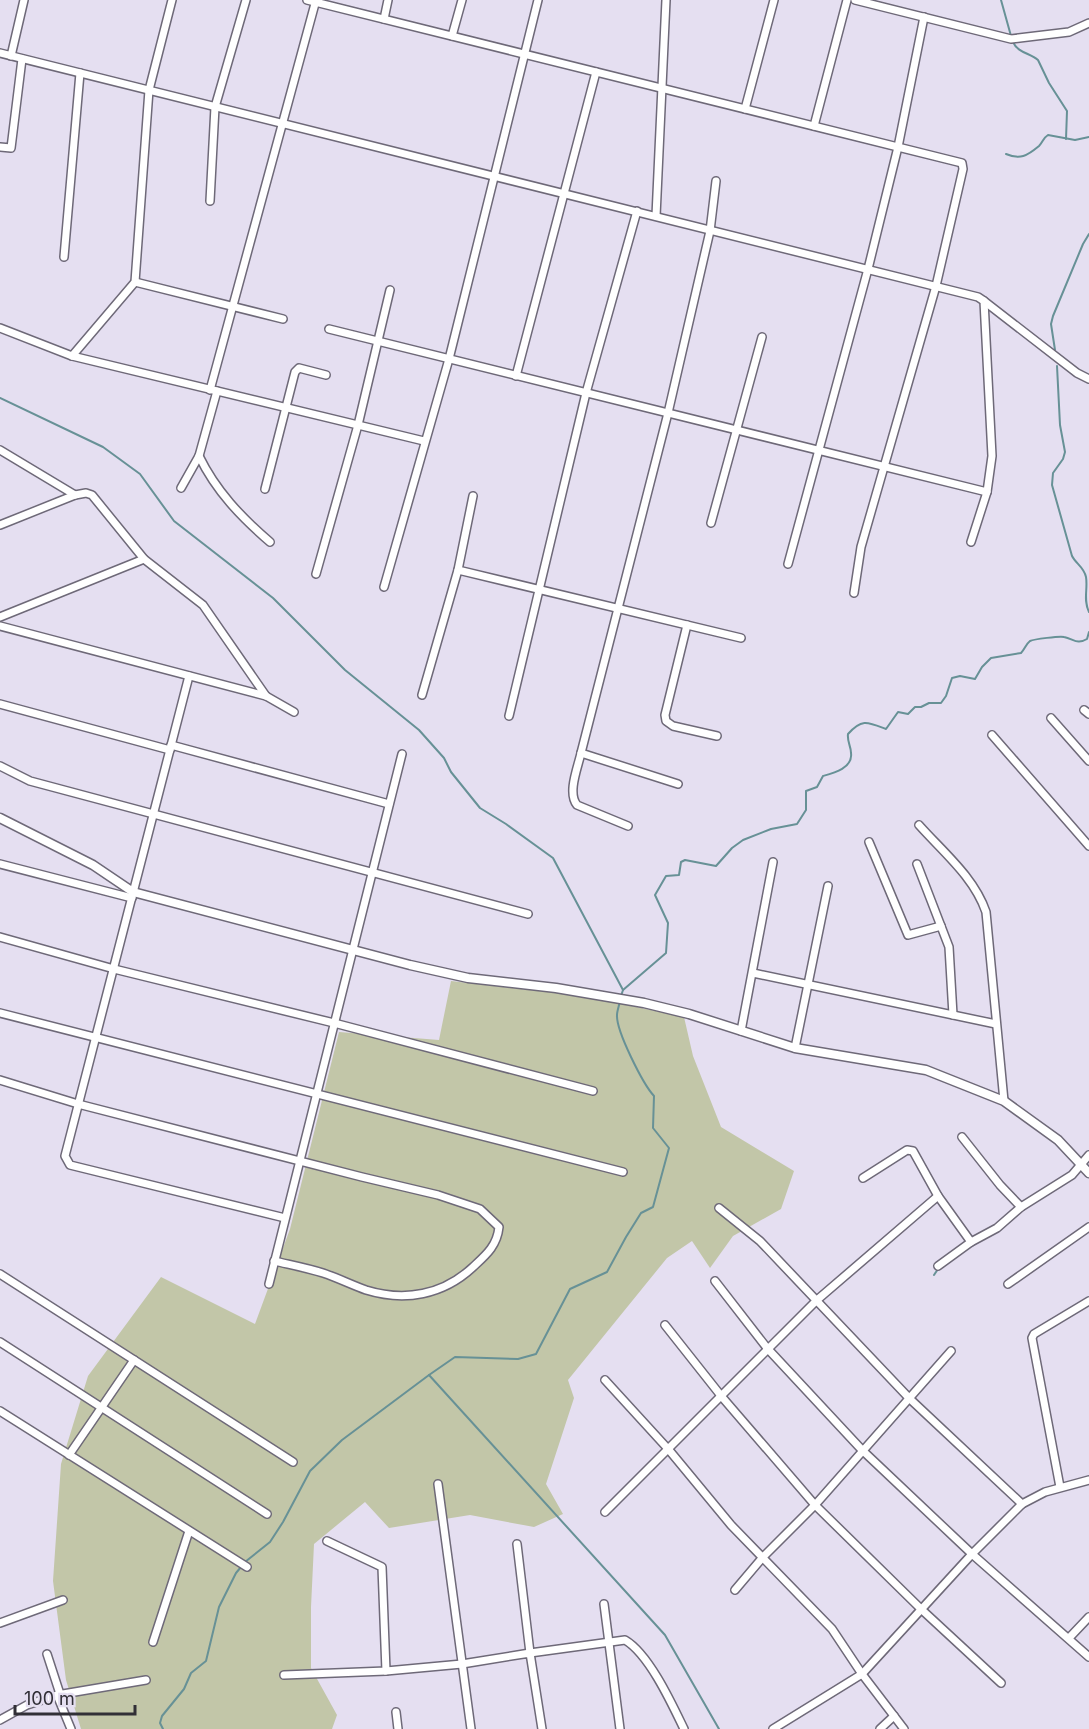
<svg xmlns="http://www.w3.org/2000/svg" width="1089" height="1729" viewBox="0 0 1089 1729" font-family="Inter,sans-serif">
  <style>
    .green { fill: #c2c6a8 }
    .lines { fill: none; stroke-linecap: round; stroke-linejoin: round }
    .stream { stroke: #679196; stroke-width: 2 }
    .minor-casing { stroke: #6e6978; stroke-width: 10 }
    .tertiary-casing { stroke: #6e6978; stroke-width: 11 }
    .minor { stroke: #fff; stroke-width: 7 }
    .tertiary { stroke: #fff; stroke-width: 8 }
  </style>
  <rect width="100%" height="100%" fill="#e5dff1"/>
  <polygon class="green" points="451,981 584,996 684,1017 693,1056 721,1127 794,1171 781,1209 733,1236 710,1268 692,1241 667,1258 568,1380 574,1398 546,1484 563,1514 534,1527 470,1515 389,1528 365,1502 314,1544 311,1607 311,1668 337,1715 332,1729 81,1729 66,1680 53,1581 61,1464 88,1376 161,1277 255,1324 290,1229 339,1032 439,1040"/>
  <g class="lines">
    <g class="stream">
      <polyline points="1001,0 1011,36"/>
      <path d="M1013 42C1018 53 1030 53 1038 60L1049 83 1067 111 1066 139"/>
      <path d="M1006 154C1020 160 1027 156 1039 146 1043 142 1043 138 1048 135L1075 140 1089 137"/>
      <polyline points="1055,350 1051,324 1053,316 1083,244 1089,234"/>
      <path d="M1057 366 1060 425 1065 452 1063 459 1053 473 1052 485 1072 556C1076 564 1084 567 1086 577 1088 589 1083 600 1089 612"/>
      <polyline points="0,398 103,447 140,474 174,521 273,598 345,670 419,730 444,758 451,772 480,808 506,824 553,858 623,990"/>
      <path d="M621 996 623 990 666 953 668 923 655 895 666 876 679 875 681 862 685 860 716 866 732 848 743 840 771 829 797 824 806 810V791L817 787 823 776C834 773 853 768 851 753 851 746 847 742 848 734 862 718 868 722 886 729L898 712 908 714 915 707H921L929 703H941L946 696 952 678 960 676 975 679 982 667 991 658 1021 653C1025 649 1026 644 1030 641 1034 639 1060 636 1064 637 1074 639 1077 645 1087 639L1089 632"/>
      <polyline points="934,1275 938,1269"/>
      <polyline points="429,1375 665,1635 719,1729"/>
      <path d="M245 1562 270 1542 283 1522 310 1471 342 1440 429 1375 455 1357 518 1359 536 1354 570 1289 607 1272 626 1237 641 1213 653 1207 669 1148 653 1128 654 1096C643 1084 616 1031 617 1015 617 1011 619 1006 620 1001"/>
      <polyline points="163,1729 160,1723 162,1716 184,1689 191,1673 206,1661 219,1607 236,1573 241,1567"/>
    </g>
    <g class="minor-casing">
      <g id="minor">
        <polyline points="307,0 962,163 963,169 936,286 861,547 854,593"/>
        <polyline points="855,0 1011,39 1069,32 1089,23"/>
        <polyline points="384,19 388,0"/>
        <polyline points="452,36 462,0"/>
        <polyline points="0,53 978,297 984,301 992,456 987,492 971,542"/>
        <polyline points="11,56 24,0"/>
        <polyline points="745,109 774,0"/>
        <polyline points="814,126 847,0"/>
        <polyline points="0,147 11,148 22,59"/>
        <polyline points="210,201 215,107 246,0"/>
        <polyline points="656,216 666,0"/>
        <polyline points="64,257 80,73"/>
        <polyline points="135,282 283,319"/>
        <polyline points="984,301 1077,373 1089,379"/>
        <polyline points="0,328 72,356 424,441"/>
        <polyline points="329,329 987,492"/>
        <polyline points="72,356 135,282 149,90 172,0"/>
        <polyline points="516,376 596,72"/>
        <polyline points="210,390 316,0"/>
        <polyline points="0,450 75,495"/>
        <path d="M199 456C216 491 241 517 270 542"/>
        <polyline points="181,488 199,456 217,391"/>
        <polyline points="265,489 295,372 299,368 326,375"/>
        <polyline points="711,523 762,337"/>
        <polyline points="0,525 75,495 86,493 92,495 144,559 203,605 266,696"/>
        <polyline points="788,564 868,269 898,147 924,17"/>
        <polyline points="458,570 741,638"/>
        <polyline points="316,574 358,425 390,290"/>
        <polyline points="384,587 449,359 538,0"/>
        <polyline points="0,617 144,559"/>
        <polyline points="687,625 665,715 666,721 673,726 717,736"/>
        <polyline points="0,626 266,696 294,712"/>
        <polyline points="189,676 65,1156 70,1165 285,1218"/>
        <polyline points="422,695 458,570 473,496"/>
        <polyline points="0,704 170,750"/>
        <polyline points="1084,710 1089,714"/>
        <polyline points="509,716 586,393 637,211"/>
        <polyline points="1051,718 1089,761"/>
        <polyline points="992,735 1089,846"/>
        <polyline points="171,745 389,804"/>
        <path d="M581 753C578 767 567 793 577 805L628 826"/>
        <polyline points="0,766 30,781 528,914"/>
        <polyline points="678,784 581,753 668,413 710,231 716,181"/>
        <path d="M919 825C943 852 974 877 986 912L1004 1101"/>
        <polyline points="869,842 908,935 941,926"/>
        <polyline points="0,864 132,898"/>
        <polyline points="917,864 949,947 953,1015"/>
        <polyline points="0,937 114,969 334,1023 593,1091"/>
        <polyline points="753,973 996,1024"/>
        <polyline points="0,1013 623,1172"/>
        <polyline points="741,1031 773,862"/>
        <polyline points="795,1048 828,886"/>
        <path d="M0 1080 78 1104 362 1177 438 1195 480 1209 499 1227C497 1246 486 1255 473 1267 443 1295 405 1302 366 1290 352 1285 338 1278 323 1273 307 1268 291 1265 274 1261"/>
        <polyline points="962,1137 1000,1185 1021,1207"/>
        <polyline points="863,1178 907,1150 913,1151 938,1196 971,1242"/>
        <polyline points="719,1208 760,1241 910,1399 1022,1504"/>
        <polyline points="938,1266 971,1242 997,1228 1021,1207 1072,1175 1089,1155"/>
        <polyline points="0,1274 293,1462"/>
        <polyline points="715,1281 767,1348 862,1450 972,1554 1089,1657"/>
        <polyline points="269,1284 402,754"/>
        <polyline points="1008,1284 1089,1227"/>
        <polyline points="665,1325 722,1397 815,1505 921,1609 1001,1683"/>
        <polyline points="0,1342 267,1514"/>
        <polyline points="605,1380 669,1450 731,1525 832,1629 862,1674 904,1729"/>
        <polyline points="0,1411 247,1567"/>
        <polyline points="69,1455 134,1360"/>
        <polyline points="438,1484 471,1729"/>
        <polyline points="1060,1487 1032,1338 1034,1334 1089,1301"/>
        <polyline points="605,1512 817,1300 938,1196"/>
        <polyline points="327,1541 382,1567 386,1671"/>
        <path d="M517 1544 530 1653 625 1640C649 1654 672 1704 684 1729"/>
        <polyline points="735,1590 763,1557 815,1505 951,1351"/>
        <polyline points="604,1604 620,1729"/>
        <polyline points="0,1623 63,1600"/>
        <polyline points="1069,1638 1089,1617"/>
        <polyline points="153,1642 189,1531"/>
        <polyline points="47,1654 60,1694"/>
        <polyline points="284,1675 386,1671 462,1664 530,1653 542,1729"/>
        <polyline points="57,1695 71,1729"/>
        <polyline points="396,1712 398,1729"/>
        <polyline points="0,1720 27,1705 57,1695 146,1680"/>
        <polyline points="773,1729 862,1674 972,1554 1022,1504 1045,1492 1089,1480"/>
        <polyline points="880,1729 894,1716"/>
      </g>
    </g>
    <g class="tertiary-casing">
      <polyline id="tertiary" points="0,818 93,865 133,892 410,965 468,978 556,988 644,1003 689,1014 795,1048 926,1070 1004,1101 1058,1140 1089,1173"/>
    </g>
    <use href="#minor" class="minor"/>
    <use href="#tertiary" class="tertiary"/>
  </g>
  <path d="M15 1705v9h120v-9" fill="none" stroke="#312f36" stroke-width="3"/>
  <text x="24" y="1705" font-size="18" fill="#312f36" stroke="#e5dff1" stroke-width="4.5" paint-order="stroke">100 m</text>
</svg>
